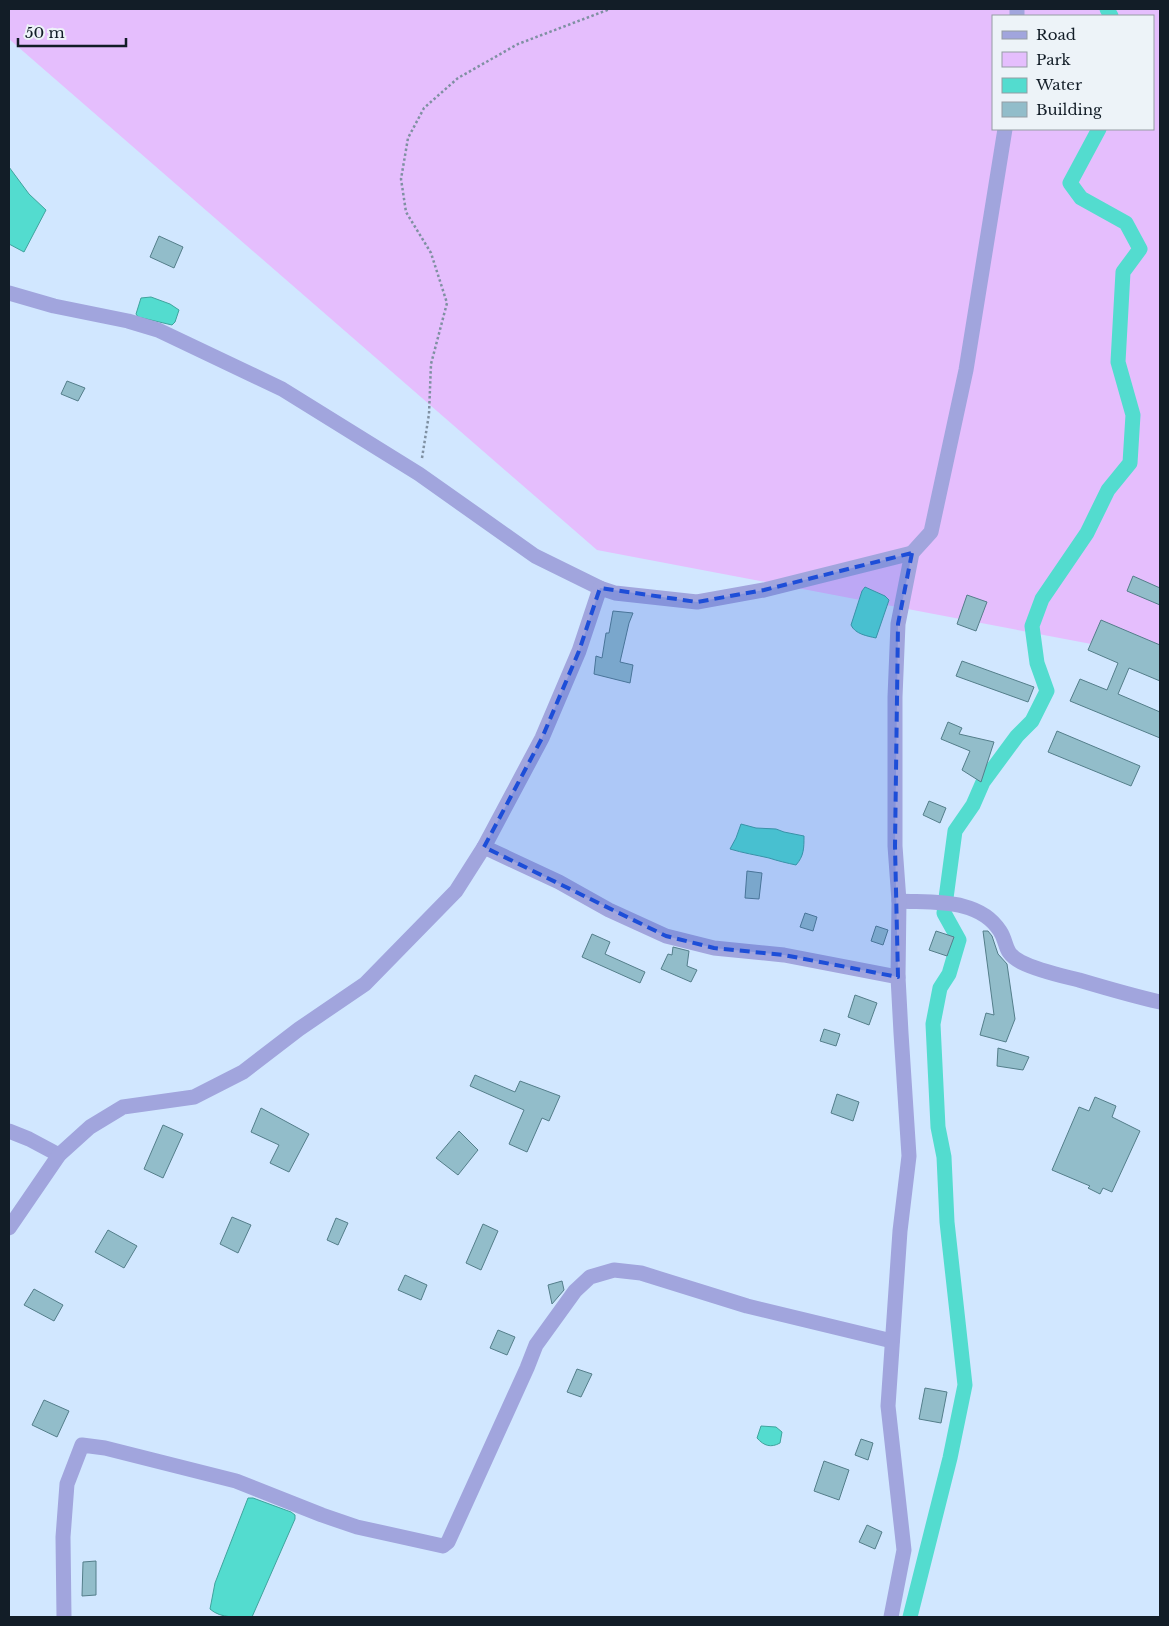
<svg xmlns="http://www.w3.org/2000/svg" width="1169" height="1626" viewBox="0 0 1169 1626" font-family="'Libre Baskerville',serif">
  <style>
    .green { fill: #e5befd; fill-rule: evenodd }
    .water { fill: #53dccf; stroke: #40a39d }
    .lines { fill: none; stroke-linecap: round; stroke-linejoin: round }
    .canal { stroke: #53dccf; stroke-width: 15 }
    .building { fill: #92bdca; stroke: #547e8a }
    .path { stroke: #7f90a2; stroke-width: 2.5; stroke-dasharray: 2.5 2.5; stroke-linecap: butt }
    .minor { stroke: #a1a5dd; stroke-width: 15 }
    .marked { fill: #1d4ed8; fill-opacity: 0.2; stroke: #1d4ed8; stroke-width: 4; stroke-dasharray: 10 6; stroke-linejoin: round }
  </style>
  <rect width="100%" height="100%" fill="#d1e7ff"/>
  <path class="green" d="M9 9H1160V657L597 550 9 39ZM993 16H1153V129H993Z"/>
  <g class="water">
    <polygon points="9,167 29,194 46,210 24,252 9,244"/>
    <polygon points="151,297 170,304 179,310 175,322 172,325 138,317 136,314 141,298"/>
    <path d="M865 587 885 596 889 600 876 638C867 636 855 634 851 625L862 591Z"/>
    <path d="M741 824 756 828 776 829 784 832 804 836C804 848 804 856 796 865 787 863 778 861 769 858 756 855 743 853 730 849L736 838Z"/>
    <path d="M761 1426 776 1427 782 1432 780 1443C771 1448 764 1446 757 1438Z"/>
    <path d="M248 1498H253L291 1512 295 1515V1519L252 1617C238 1617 221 1619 210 1609L215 1583Z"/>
  </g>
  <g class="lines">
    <g class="canal">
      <polyline points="1107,9 1111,16"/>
      <polyline points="910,1617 950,1458 965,1385 947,1222 944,1157 938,1127 933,1024 940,988 949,974 959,940 944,913 955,831 973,805 983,782 1017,736 1032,721 1047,691 1037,663 1032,626 1042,599 1087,533 1108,490 1130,463 1133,415 1118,362 1123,272 1140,249 1126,223 1081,198 1070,183 1099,129"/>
    </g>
  </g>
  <g class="building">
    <polygon points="159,236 183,247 174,268 150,257"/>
    <polygon points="67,381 85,388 78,401 61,394"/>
    <polygon points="1133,576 1160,588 1160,605 1127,591"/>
    <polygon points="967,595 987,602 976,631 957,624"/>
    <polygon points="613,611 633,613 629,623 620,662 633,665 630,683 594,674 596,656 602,658 606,633 609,633"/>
    <polygon points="1101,620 1160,645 1160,681 1129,668 1118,694 1160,712 1160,738 1070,701 1080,679 1107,690 1118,663 1088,650"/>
    <polygon points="962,661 1034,687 1028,702 956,676"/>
    <polygon points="948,722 962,728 959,734 994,742 981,782 962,770 970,751 941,739"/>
    <polygon points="1057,731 1140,766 1131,786 1048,752"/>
    <polygon points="929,801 946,808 940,823 923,815"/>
    <polygon points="747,871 762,873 759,899 745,898"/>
    <polygon points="805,913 817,917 813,931 800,927"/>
    <polygon points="876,926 888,930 883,945 871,941"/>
    <polygon points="936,931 954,937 947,956 929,950"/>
    <polygon points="983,931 988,931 992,936 998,954 1007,964 1015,1019 1006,1042 980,1035 986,1013 994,1015"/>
    <polygon points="592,934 610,942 605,954 645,972 640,983 582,957"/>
    <polygon points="673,947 689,951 687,966 697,970 691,982 661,969 668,954 672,955"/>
    <polygon points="855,995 877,1003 869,1025 848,1017"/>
    <polygon points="824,1029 840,1034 836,1046 820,1041"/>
    <polygon points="998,1048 1029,1057 1023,1070 997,1066"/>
    <polygon points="475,1075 515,1092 520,1081 560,1096 549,1121 542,1118 527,1152 509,1144 524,1110 470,1086"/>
    <polygon points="837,1094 859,1102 853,1121 831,1113"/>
    <polygon points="1095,1097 1116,1106 1112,1117 1140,1131 1112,1192 1103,1188 1100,1194 1088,1188 1090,1186 1052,1170 1079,1107 1089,1111"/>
    <polygon points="261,1108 309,1134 289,1172 270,1163 279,1145 251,1132"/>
    <polygon points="163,1125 183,1134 163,1178 144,1169"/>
    <polygon points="459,1131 478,1150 458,1175 436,1158"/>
    <polygon points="232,1217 251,1225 238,1253 220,1244"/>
    <polygon points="336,1218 348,1223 338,1245 327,1240"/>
    <polygon points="483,1224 498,1231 481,1270 466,1263"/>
    <polygon points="108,1230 137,1246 124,1268 95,1252"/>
    <polygon points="405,1275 427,1285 421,1300 398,1290"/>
    <polygon points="562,1281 564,1290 552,1304 548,1285"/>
    <polygon points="34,1289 63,1305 54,1321 24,1305"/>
    <polygon points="498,1330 515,1337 507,1355 490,1348"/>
    <polygon points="577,1369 592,1374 581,1397 567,1392"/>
    <polygon points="925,1388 947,1392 941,1423 919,1419"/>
    <polygon points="44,1400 69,1411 57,1437 32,1425"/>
    <polygon points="861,1439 873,1443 868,1460 855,1455"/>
    <polygon points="824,1461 849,1470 839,1500 814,1491"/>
    <polygon points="867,1525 882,1532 875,1549 859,1542"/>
    <polygon points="96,1561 96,1595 82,1596 83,1562"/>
  </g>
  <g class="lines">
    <polyline class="path" points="422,458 429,414 431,364 447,303 431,253 406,212 401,179 408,138 424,108 458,78 518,44 610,9"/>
    <g class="minor">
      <polyline points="1017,16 1017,9"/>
      <polyline points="9,293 54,306 128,321 158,330 282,389 419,474 535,556 600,588"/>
      <polyline points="484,847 559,882 609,910 666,936 714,948 784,955 898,977"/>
      <path d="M899 901C934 903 979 898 1000 931 1008 943 1003 953 1021 962 1039 971 1059 975 1079 980 1106 988 1133 996 1160 1002"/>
      <polyline points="9,1131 29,1139 59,1155"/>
      <polyline points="9,1228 59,1155 90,1127 123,1107 194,1097 243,1072 299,1029 365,984 456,891 484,847 542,738 579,651 600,588 615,593 697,602 764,590 912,553"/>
      <polyline points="64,1617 63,1537 67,1484 82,1445 105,1448 236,1481 322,1515 357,1527 443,1546 448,1542 527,1368 536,1345 575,1291 590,1277 614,1270 641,1273 747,1306 892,1341"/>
      <polyline points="891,1617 904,1550 888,1406 900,1231 909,1156 901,1033 898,977 899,901 895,846 895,697 898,624 912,553 931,532 966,370 1005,129"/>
    </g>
  </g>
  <path class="marked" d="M912 553 898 624 895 846 898 977 784 955 714 948 666 936 484 847 542 738 579 651 600 588 697 602 764 590Z"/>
  <rect width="1169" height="1626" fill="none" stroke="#121d27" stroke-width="20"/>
  <rect x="992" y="15" width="162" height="115" fill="#edf3f8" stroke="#959da4"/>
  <rect x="1002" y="31" width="25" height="8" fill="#a1a5dd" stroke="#959da4"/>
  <text x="1036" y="40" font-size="15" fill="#121d27">Road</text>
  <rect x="1002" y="52" width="25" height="15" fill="#e5befd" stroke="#959da4"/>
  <text x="1036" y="65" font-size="15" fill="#121d27">Park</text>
  <rect x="1002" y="78" width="25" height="15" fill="#53dccf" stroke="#959da4"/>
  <text x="1036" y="90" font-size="15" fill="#121d27">Water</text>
  <rect x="1002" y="102" width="25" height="15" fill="#92bdca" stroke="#959da4"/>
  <text x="1036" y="115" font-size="15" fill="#121d27">Building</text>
  <path d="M18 38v8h108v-8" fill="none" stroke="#121d27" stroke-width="2.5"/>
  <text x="25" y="38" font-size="15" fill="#121d27" stroke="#edf3f8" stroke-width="4" paint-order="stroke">50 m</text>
</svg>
